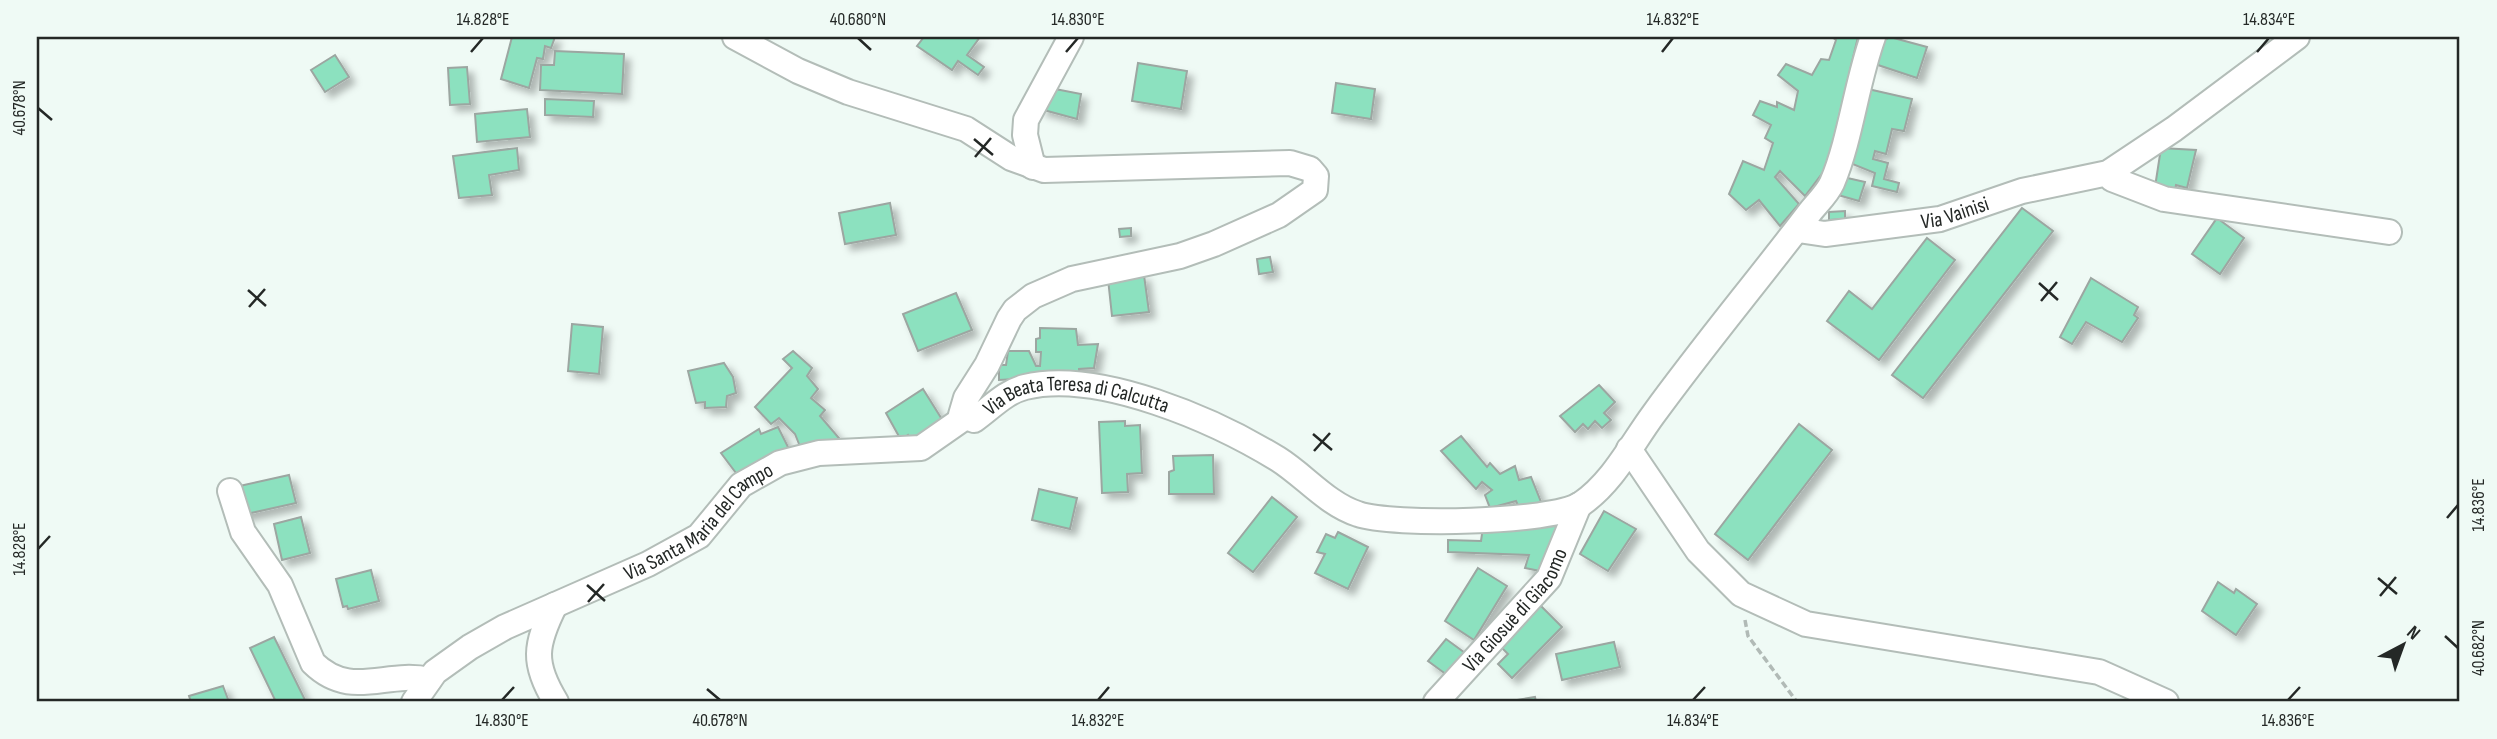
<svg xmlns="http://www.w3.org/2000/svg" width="2497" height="739" viewBox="0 0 2497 739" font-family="'Sofia Sans Condensed',sans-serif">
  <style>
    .building { fill: #8ce1bf; stroke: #9ca6a1; stroke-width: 2; filter: url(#shadow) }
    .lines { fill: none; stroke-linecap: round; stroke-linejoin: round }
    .minor-casing { stroke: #b3bdb8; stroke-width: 28 }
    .path { stroke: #b1bab6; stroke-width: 3.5; stroke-dasharray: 7 3.5; stroke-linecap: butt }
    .minor { stroke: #fff; stroke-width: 24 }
    .ticks { fill: none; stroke: #242826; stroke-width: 2.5 }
    .labels { text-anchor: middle; stroke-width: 7; stroke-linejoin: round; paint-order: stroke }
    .street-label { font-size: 21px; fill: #242826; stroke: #effaf5 }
    .neatline { fill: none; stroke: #242826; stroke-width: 2.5 }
    .ticks-label { font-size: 18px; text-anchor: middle; fill: #242826 }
  </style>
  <defs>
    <filter id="shadow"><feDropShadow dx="6" dy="6" stdDeviation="3.5" flood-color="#0004"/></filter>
  </defs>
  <rect width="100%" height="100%" fill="#effaf5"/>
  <g class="building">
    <polygon points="512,37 555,37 551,48 545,46 543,59 537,58 529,88 501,79"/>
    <polygon points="924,37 980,37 967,55 984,67 978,75 958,61 952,70 917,46"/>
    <polygon points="1832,37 1858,37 1827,167 1805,196 1780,171 1775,177 1799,204 1780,226 1759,200 1746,210 1729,194 1743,161 1764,170 1773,143 1765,138 1771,125 1753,115 1760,101 1777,107 1777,102 1794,110 1798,91 1778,75 1786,64 1812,75 1821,59 1829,60 1836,40"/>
    <polygon points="1890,37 1927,47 1917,78 1875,64 1883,41"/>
    <polygon points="555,51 624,54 622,94 540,90 541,65 554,65"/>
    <polygon points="335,55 349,77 325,92 311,70"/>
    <polygon points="1138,63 1187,71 1181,109 1132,101"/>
    <polygon points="467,67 470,104 450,105 448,68"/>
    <polygon points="1336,83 1375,89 1371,119 1332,113"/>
    <polygon points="1050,88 1081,94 1077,119 1040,109"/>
    <polygon points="1868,89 1912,99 1904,131 1892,129 1886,154 1875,151 1873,159 1888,163 1884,179 1899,183 1897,192 1872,186 1875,173 1850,163"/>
    <polygon points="545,99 594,101 593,117 545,115"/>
    <polygon points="527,109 530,137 477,142 475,114"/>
    <polygon points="517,148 519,170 489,175 492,195 459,198 453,156"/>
    <polygon points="2161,148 2196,150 2187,188 2176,185 2175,190 2155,187"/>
    <polygon points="1843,177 1865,182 1859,201 1838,195"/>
    <polygon points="890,203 896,235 845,244 839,213"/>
    <polygon points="2022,208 2053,231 1923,398 1892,375"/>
    <polygon points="1845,211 1845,219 1829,220 1829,212"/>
    <polygon points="2217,218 2244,238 2220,274 2192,254"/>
    <polygon points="1131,228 1131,236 1120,237 1119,229"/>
    <polygon points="1927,238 1955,260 1879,360 1827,321 1849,291 1872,309"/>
    <polygon points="1270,257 1273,272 1259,274 1257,259"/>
    <polygon points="1144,275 1149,312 1112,316 1108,279"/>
    <polygon points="2091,278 2138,307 2134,315 2138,318 2122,342 2086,322 2072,344 2060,337"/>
    <polygon points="956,293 972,330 918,351 903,314"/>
    <polygon points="572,324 603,327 599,374 568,371"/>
    <polygon points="1040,328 1076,329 1078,345 1098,344 1094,368 1079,369 1079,375 999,380 999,365 1006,365 1008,351 1029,351 1036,366 1040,366 1041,352 1036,352 1036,339 1040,338"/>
    <polygon points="793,351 812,368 807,376 818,389 811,398 825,410 820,416 844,444 801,449 795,434 779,418 771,424 755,407 792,368 783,359"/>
    <polygon points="724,363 733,377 736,393 727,396 726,407 705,408 705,402 696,403 688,371"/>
    <polygon points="1599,385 1615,402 1604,413 1611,420 1602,428 1595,421 1588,429 1583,424 1575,432 1560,416"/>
    <polygon points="923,389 943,421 913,443 908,435 901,440 886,413"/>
    <polygon points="1125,421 1125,426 1140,425 1142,473 1127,474 1128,492 1102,493 1099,422"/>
    <polygon points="1799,424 1832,450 1748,560 1715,534"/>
    <polygon points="778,427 790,451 739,477 721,453 759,429 761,434"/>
    <polygon points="1461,436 1487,467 1490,463 1500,474 1515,466 1519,480 1531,477 1541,502 1520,510 1516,501 1490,508 1485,495 1492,490 1482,482 1476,489 1441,451"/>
    <polygon points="1213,455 1214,494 1169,494 1169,472 1174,470 1173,456"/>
    <polygon points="289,475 296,503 242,515 235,487"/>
    <polygon points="1039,489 1077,498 1070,529 1032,520"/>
    <polygon points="1272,497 1297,517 1253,572 1228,553"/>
    <polygon points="1604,511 1636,529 1608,571 1580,554"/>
    <polygon points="301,517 310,553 282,560 274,524"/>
    <polygon points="1541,523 1561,527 1545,572 1525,568 1529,555 1448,552 1448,540 1481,541 1483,527"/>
    <polygon points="1338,532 1368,547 1348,589 1315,573 1325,554 1317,552 1326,534 1335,538"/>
    <polygon points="1478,568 1507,586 1474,640 1445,621"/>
    <polygon points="371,570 379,601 348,609 347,606 343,607 336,579"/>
    <polygon points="2218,582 2234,593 2236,589 2257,604 2236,635 2202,611"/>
    <polygon points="1540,605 1562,627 1512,678 1498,664 1508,654 1500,646"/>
    <polygon points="274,637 306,702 276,702 250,648"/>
    <polygon points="1446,639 1465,653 1447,675 1428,661"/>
    <polygon points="1614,642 1620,667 1562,680 1556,654"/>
    <polygon points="223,686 229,702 191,702 189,696"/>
    <polygon points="1535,697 1536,702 1505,702"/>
  </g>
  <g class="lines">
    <g class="minor-casing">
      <g id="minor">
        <path id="s1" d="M735 37 798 71 848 92 966 129 1011 158 1044 170 1290 163 1310 169 1316 176 1315 190 1279 215 1214 244 1180 256 1072 279 1033 296 1015 310 1009 319 987 365 966 398 961 415 974 420C991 408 1005 392 1025 387 1099 369 1216 421 1278 459 1305 476 1327 504 1358 514 1392 526 1552 523 1581 504 1613 482 1631 445 1653 415 1682 375 1712 337 1742 299 1765 270 1788 241 1810 212 1817 203 1827 194 1832 183 1851 138 1856 84 1873 37"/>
        <polyline points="1033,167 1025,135 1026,120 1071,37"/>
        <polyline points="2108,173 2112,179 2164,199 2389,232"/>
        <path id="s2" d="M1798 230 1825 234 1940 219 2022 191 2108 173 2174 129 2297 37"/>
        <polyline points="1629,449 1698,551 1741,594 1806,624 2099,672 2166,702"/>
        <path d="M230 491 243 532 280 585 313 663C351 700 386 670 429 680"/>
        <path d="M555 605C535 645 532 663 556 702"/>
        <path id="s3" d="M414 702 435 672 470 647 505 627 648 564 699 536 741 485 780 463 819 453 921 448 964 418"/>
        <path id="s4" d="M1436 702 1549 578 1579 505"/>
      </g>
    </g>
    <polyline class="path" points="1745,620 1748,636 1797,702"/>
    <use href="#minor" class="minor"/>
  </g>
  <path class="ticks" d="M858 38 871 50M471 52 483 38M1066 52 1078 38M1662 52 1673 38M2257 52 2269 38M38 108 52 120M974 139 993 155M975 157 991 138M2039 283 2058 300M248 290 266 306M2041 301 2057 282M249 307 265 289M1313 434 1332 450M1314 451 1330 433M2447 518 2458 505M38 549 50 536M2378 578 2397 594M587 585 605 601M2380 596 2396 577M588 602 604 584M2445 636 2458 648M707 689 720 700M502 700 514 687M1098 700 1109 687M1693 700 1705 687M2288 700 2300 687"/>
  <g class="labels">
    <g class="street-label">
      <text dy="7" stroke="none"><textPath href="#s2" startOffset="159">Via Vainisi</textPath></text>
      <text dy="7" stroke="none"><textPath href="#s1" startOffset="1199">Via Beata Teresa di Calcutta</textPath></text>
      <text dy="7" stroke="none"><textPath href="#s3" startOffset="343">Via Santa Maria del Campo</textPath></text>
      <text dy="7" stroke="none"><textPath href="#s4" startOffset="122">Via Giosuè di Giacomo</textPath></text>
    </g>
  </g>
  <rect width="2497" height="739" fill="none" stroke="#effaf5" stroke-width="77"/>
  <g transform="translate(2403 645) rotate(41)" stroke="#effaf5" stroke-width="5" paint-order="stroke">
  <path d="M0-5L12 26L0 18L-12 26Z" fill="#242826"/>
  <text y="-10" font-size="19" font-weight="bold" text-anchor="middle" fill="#242826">N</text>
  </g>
  <rect x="38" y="38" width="2420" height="662" class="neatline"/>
  <g class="ticks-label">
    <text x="483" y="25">14.828°E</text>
    <text x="858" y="25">40.680°N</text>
    <text x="1078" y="25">14.830°E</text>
    <text x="1673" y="25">14.832°E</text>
    <text x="2269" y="25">14.834°E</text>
    <text transform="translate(19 108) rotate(-90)" y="6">40.678°N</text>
    <text transform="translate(2478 505) rotate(-90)" y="6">14.836°E</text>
    <text transform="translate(19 549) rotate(-90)" y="6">14.828°E</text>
    <text transform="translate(2478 648) rotate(-90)" y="6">40.682°N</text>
    <text x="502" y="726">14.830°E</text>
    <text x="720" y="726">40.678°N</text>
    <text x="1098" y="726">14.832°E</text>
    <text x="1693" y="726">14.834°E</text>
    <text x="2288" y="726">14.836°E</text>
  </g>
</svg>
